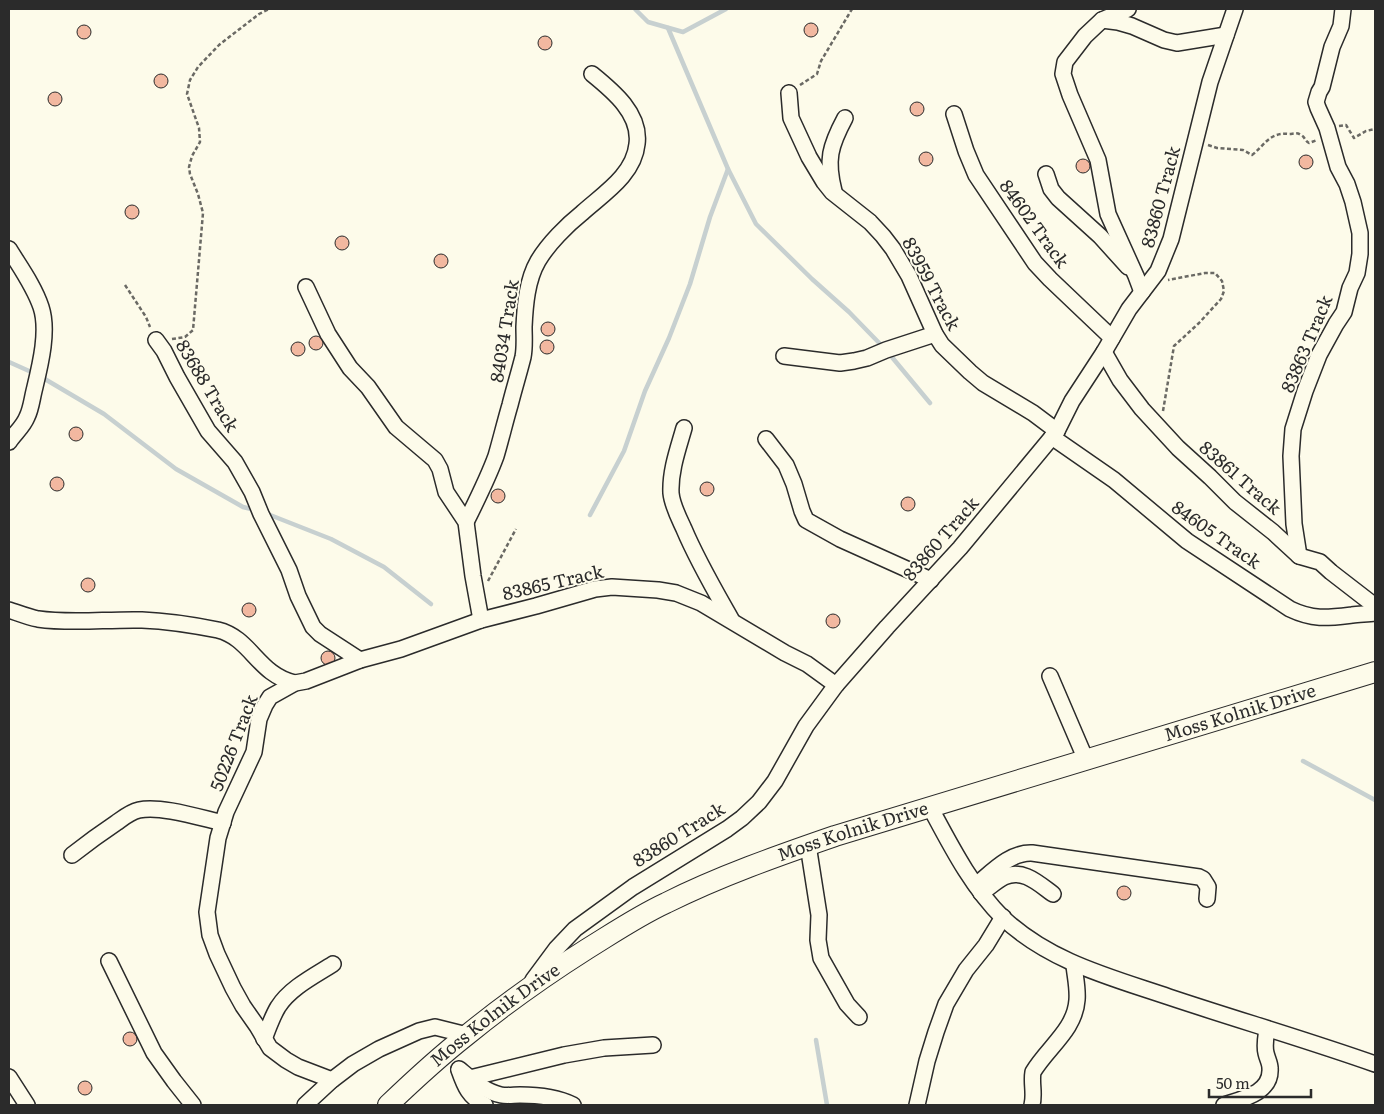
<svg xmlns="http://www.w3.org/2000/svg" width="1384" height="1114" viewBox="0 0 1384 1114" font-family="Literata,serif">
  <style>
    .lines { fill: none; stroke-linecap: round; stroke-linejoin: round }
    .stream { stroke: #c7d0d0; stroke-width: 4.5 }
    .building { fill: #f2b8a0; stroke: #2b2b2b }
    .minor-casing { stroke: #2b2b2b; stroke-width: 18 }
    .major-casing { stroke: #2b2b2b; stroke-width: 22 }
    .path { stroke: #6a6964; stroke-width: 2.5; stroke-dasharray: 4 2.5; stroke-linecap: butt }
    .minor { stroke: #fdfbea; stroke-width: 15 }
    .major { stroke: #fdfbea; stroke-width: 20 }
    .labels { text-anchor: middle; stroke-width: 4; stroke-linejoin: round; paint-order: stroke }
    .street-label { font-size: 18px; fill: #2b2b2b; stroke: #fdfbea }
  </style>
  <rect width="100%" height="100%" fill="#fdfbea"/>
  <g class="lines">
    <g class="stream">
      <polyline points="635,9 648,22 683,32 726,9"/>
      <polyline points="668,28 728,169 756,224 812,279 849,312 886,350 930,403"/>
      <polyline points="9,362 38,375 104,414 176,469 243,507 255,510"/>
      <polyline points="265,513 331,539 384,567 431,604"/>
      <polyline points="590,515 624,451 645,391 669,338 690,284 710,217 728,169"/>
      <polyline points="1303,761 1375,800"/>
      <polyline points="816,1040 827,1105"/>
    </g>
  </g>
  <g class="building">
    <circle cx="811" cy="30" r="7"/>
    <circle cx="84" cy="32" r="7"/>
    <circle cx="545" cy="43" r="7"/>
    <circle cx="161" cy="81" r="7"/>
    <circle cx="55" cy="99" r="7"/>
    <circle cx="917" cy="109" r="7"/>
    <circle cx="926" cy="159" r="7"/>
    <circle cx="1306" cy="162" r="7"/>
    <circle cx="1083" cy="166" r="7"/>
    <circle cx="132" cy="212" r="7"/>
    <circle cx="342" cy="243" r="7"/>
    <circle cx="441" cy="261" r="7"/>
    <circle cx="548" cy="329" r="7"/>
    <circle cx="316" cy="343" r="7"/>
    <circle cx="547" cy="347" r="7"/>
    <circle cx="298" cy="349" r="7"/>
    <circle cx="76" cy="434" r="7"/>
    <circle cx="57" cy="484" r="7"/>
    <circle cx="707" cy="489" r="7"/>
    <circle cx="498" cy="496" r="7"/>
    <circle cx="908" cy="504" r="7"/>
    <circle cx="88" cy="585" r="7"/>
    <circle cx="249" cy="610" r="7"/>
    <circle cx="833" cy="621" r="7"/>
    <circle cx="328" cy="658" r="7"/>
    <circle cx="1124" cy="893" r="7"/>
    <circle cx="130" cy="1039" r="7"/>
    <circle cx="85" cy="1088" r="7"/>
  </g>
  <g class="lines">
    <g class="minor-casing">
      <g id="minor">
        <polyline points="1128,9 1102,20 1085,36 1065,62 1063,74 1070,95 1098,160 1108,214 1136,276 1142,292"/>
        <polyline points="1102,20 1118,22 1132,26 1164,40 1177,43 1226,35"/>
        <polyline points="789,93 791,118 809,157 824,182 832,192 870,222 883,236 893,249 909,276 935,334 942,345 970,372 983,383 1033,413 1057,431"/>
        <polyline points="954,114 966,151 976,175 1035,263 1050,279 1112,338"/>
        <polyline points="1046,174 1051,189 1058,198 1100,236 1128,267"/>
        <path d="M834 191C826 160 830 146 845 118"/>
        <path d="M9 249C20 267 34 286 41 307 49 331 40 366 34 391 32 399 31 409 27 417 23 427 15 433 9 442"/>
        <polyline points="306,287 328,334 350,368 368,387 396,427 435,460 440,469 446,492 466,522 473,576 481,620"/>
        <polyline points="156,340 164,351 177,377 208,431 235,462 252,492 261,514 289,570 298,596 313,627 320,634 360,660"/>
        <polyline points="1104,352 1120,380 1142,409 1178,448 1210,477 1235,502 1273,532 1299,556 1320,562 1331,572 1375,606"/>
        <polyline points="784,356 840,363 854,361 867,358 886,350 935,334"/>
        <path d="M684 428C678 449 670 471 671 493 672 505 679 518 684 529 697 560 714 589 731 619"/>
        <path d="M1052 437 1114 480 1187 541 1290 609C1313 620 1327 618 1352 615 1359 614 1367 614 1375 613"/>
        <polyline points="766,439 786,465 794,484 802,511 806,520 840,539 931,580"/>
        <path d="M466 522C477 500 488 478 496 456 501 439 505 422 510 405 514 389 519 373 523 357 525 347 524 337 524 327 525 305 527 280 538 261 548 244 567 225 582 213 603 194 634 175 637 144 641 114 613 91 592 74"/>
        <polyline points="1299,556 1294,524 1291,456 1293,429 1305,391 1319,355 1336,324 1344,312 1350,288 1357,273 1360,254 1360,233 1353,202 1347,184 1338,167 1327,128 1318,108 1316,102 1319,92 1322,87 1332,47 1341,26 1343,9"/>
        <path d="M9 610C18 613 28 617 38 619 72 624 107 619 142 620 167 621 193 625 218 630 251 638 258 675 295 683"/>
        <polyline points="1050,676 1086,760"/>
        <path d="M930 807C951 846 971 886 1003 918 1050 962 1110 977 1169 997 1238 1020 1307 1040 1375 1064"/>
        <polyline points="808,845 819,915 818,940 821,958 847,1004 859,1017"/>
        <path d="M72 855C86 844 101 833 116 823 123 818 130 812 139 810 160 805 201 818 223 823"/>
        <path d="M976 885C992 872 1010 852 1032 853L1199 877 1203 879 1208 887 1207 899"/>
        <path d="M981 893C989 888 996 881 1004 877 1023 868 1039 884 1053 894"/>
        <polyline points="109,961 154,1053 174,1081 193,1105"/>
        <polyline points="533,980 556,949 575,929 633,887 727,829 742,818 759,802 775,781 806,726 836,685 887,627 960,548 1057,431 1072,401 1104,352 1129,309 1158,271 1171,239 1210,82 1235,9"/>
        <path d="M264 1039C268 1029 272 1017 278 1007 290 988 314 976 333 964"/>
        <path d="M459 1069C471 1079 485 1092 501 1095 507 1096 514 1095 520 1095 538 1095 557 1097 573 1105"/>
        <path d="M459 1070C465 1087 469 1097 485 1105"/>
        <polyline points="9,1077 27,1105"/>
        <polyline points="470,1078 564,1055 604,1048 653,1045"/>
        <polyline points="332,1080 298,1067 286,1060 270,1048 257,1026 243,1006 233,988 217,954 210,935 207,912 218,838 226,812 254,752 259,719 265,705 270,697 295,683 306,681 360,660 401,649 481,620 536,606 595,589 612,587 658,590 676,593 701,603 785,653 807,664 836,685"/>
        <polyline points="305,1105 332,1080 353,1064 379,1049 419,1031 435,1027 467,1035"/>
        <polyline points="917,1105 927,1061 936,1032 946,1004 966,970 986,945 1003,917"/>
        <path d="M1032 1105C1035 1094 1031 1083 1033 1072 1047 1048 1075 1030 1077 1000 1078 988 1075 976 1074 965"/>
        <path d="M1224 1105C1242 1099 1272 1093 1270 1068 1270 1063 1267 1058 1266 1053 1264 1045 1266 1036 1267 1029"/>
      </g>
    </g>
    <g class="major-casing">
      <g id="major">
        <path id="s1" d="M388 1105C413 1081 439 1057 467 1035 505 1004 546 975 587 949 613 933 638 916 666 903 720 876 777 856 835 836L1375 672"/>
      </g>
    </g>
    <g class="path">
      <polyline points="800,85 817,74 821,61 852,9"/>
      <polyline points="1339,126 1346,125 1354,138 1366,131 1375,129"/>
      <path d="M1208 145 1217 148 1243 150 1252 155C1265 145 1269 132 1289 134 1293 134 1297 132 1301 135 1305 137 1305 141 1309 143L1317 140"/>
      <polyline points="125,285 146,317 150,327"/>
      <polyline points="172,339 185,337 193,330 203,213 198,194 190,174 189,167 192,156 200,142 199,128 187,94 190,80 198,67 219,45 259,14 269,9"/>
      <polyline points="1163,411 1174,346 1199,323 1221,299 1224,291 1222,281 1215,273 1205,273 1168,280"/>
      <polyline points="488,581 516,529"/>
    </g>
    <use href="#minor" class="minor"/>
    <use href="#major" class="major"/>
  </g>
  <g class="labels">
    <g class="street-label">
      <text transform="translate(1161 197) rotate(-75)" y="6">83860 Track</text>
      <text transform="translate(1034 224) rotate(54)" y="6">84602 Track</text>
      <text transform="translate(931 284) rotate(62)" y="6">83959 Track</text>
      <text transform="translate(505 331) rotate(-81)" y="6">84034 Track</text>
      <text transform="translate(1307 344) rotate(-67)" y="6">83863 Track</text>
      <text transform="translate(207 386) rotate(59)" y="6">83688 Track</text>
      <text transform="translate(1240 478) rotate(41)" y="6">83861 Track</text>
      <text transform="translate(1216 535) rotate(35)" y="6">84605 Track</text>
      <text transform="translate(941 539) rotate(-49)" y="6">83860 Track</text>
      <text transform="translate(553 583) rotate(-13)" y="6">83865 Track</text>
      <text dy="6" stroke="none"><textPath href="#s1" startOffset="950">Moss Kolnik Drive</textPath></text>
      <text transform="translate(234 743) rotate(-69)" y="6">50226 Track</text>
      <text dy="6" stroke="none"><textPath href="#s1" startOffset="545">Moss Kolnik Drive</textPath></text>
      <text transform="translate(679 835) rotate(-32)" y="6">83860 Track</text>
      <text dy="6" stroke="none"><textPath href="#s1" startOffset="140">Moss Kolnik Drive</textPath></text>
    </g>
  </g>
  <rect width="1384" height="1114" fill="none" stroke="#2b2b2b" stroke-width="20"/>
  <path d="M1209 1089v8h102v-8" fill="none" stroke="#2b2b2b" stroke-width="2.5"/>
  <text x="1216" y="1089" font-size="15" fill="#2b2b2b" stroke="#fdfbea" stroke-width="4" paint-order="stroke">50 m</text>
</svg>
